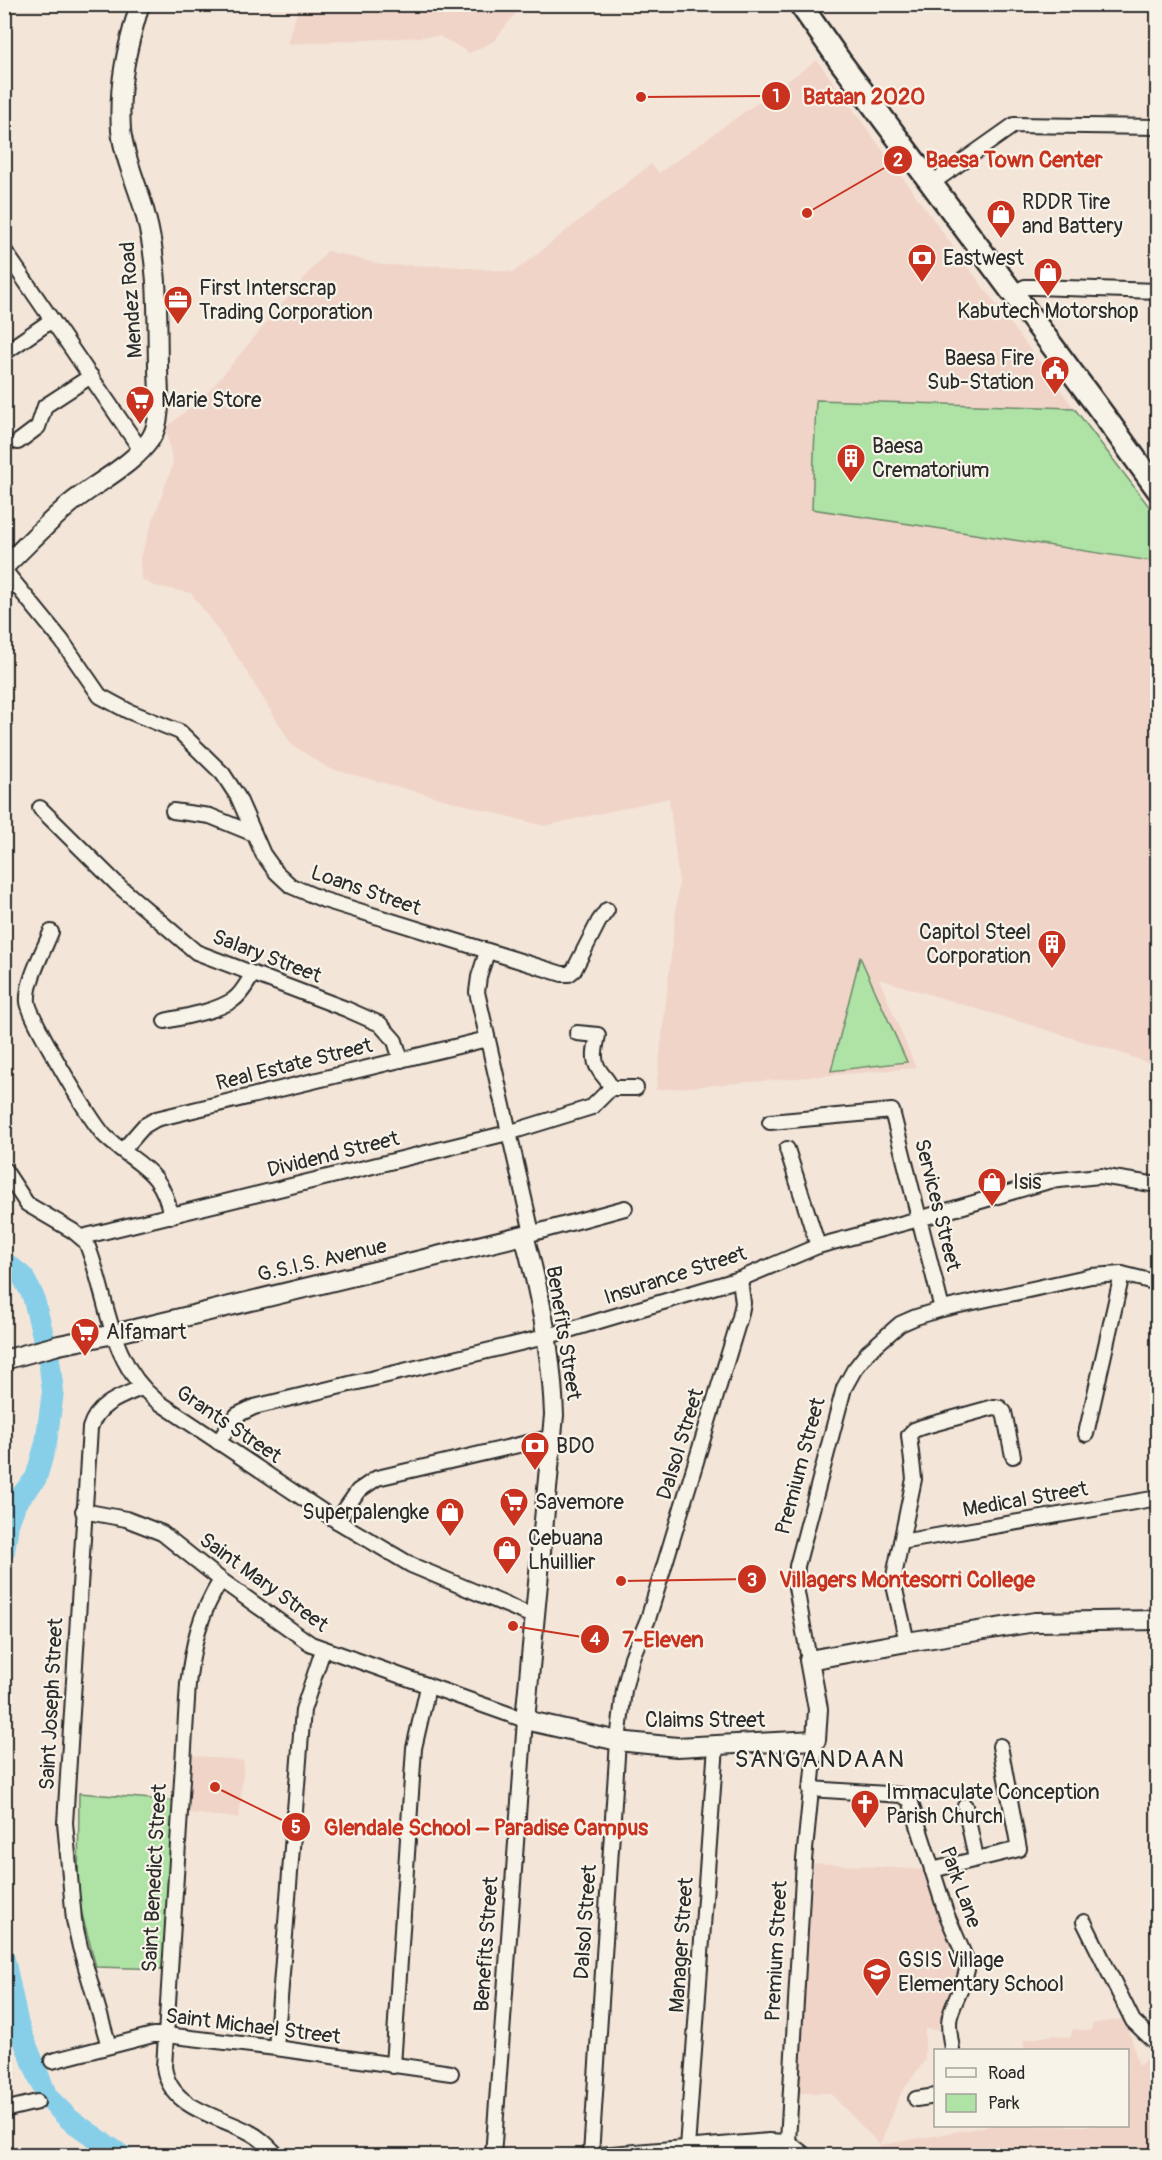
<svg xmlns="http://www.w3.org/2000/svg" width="1162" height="2160" viewBox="0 0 1162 2160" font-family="Pangolin,sans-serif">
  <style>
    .built { fill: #f0d4c8 }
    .green { fill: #aee3a5; stroke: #6c8768; stroke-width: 1.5 }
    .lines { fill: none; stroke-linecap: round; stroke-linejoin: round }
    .river { stroke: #87cfe9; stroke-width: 22 }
    .street-casing { stroke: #2b2b2b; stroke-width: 18 }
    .secondary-casing { stroke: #2b2b2b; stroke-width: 22 }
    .primary-casing { stroke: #2b2b2b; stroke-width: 26 }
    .street { stroke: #f7f3e8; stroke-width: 14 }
    .secondary { stroke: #f7f3e8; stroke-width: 18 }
    .primary { stroke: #f7f3e8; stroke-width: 21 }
    .labels { text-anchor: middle; stroke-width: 4.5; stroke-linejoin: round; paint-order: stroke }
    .poi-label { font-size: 21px; fill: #2b2b2b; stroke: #f7f3e8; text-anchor: start }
    .street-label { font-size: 21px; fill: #2b2b2b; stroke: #f7f3e8 }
    .quarter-label { font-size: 24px; letter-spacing: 1.5px; fill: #2b2b2b; stroke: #f7f3e8 }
    .leader { fill: none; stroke: #c8321e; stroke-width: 2 }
    .callout-dot { fill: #c8321e; stroke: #f7f3e8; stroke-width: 2 }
    .mark-label { font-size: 18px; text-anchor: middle; font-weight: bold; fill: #fff }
    .callout-label { font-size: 22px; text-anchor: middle; font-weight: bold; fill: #c8321e; stroke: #f7f3e8; stroke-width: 4.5; stroke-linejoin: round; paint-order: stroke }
  </style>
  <rect width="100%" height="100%" fill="#f4e5d9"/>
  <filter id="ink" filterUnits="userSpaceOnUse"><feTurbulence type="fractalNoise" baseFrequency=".0167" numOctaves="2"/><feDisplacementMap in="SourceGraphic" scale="12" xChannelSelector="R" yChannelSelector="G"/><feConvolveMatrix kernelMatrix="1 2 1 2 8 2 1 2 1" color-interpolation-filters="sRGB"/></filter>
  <g filter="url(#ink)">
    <g class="built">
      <polygon points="299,5 299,4 522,5 494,41 470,53 439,36 288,44"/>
      <polygon points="817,60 957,252 1074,408 816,400 812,509 1157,562 1157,1066 1112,1050 879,979 916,1068 656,1090 679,883 669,798 544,826 328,768 292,745 240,661 191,593 154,586 141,579 140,557 173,464 166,428 209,391 327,251 384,265 449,266 514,272 651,164 659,173"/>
      <polygon points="191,1755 244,1761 239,1818 187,1813"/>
      <polygon points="814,1863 929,1870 961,1968 938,2030 925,2029 925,2060 901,2093 880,2145 989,2126 1128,2126 1128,2050 1025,2050 1023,2040 1055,2035 1070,2038 1073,2029 1091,2031 1092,2024 1123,2019 1125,2023 1127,2023 1139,2066 1157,2048 1157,2155 884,2155 880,2145 830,2093 796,2093"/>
    </g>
    <g class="green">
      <polygon points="816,400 1074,408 1157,517 1157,562 812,509"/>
      <polygon points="860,957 907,1062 831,1071"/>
      <polygon points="79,1793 176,1801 167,1969 96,1967 78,1899"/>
    </g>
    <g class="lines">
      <g class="river">
        <polyline points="4,1262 23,1277 33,1296 49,1359 53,1392 46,1443 36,1478 16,1502 8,1524 4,1551"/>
        <polyline points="4,1959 18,2025 47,2097 69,2119 122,2156"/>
      </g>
      <g class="street-casing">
        <g id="street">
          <polyline points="932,183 1014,125 1158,127"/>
          <polyline points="4,250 141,450"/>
          <polyline points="1013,293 1025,287 1034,287 1158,291"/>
          <polyline points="4,353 52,320"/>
          <polyline points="18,442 38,427 45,406 91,376"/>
          <polyline points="4,570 62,641 100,696 128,711 180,732 223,774 238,797 263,854 276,872 291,886 324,900 562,974 569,974 574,970 599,921 607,910"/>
          <polyline points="40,808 119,886 196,952 346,1009 380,1024 395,1041 401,1060"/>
          <polyline points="173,811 210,816 254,834"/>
          <path d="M51 932C44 950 26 982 28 1002 29 1017 93 1126 106 1137 137 1166 162 1168 171 1216"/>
          <polyline points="487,952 479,977 477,992 532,1233"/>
          <path d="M165 1021C187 1016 214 1012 233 1000 242 994 247 983 253 974"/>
          <path d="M577 1033 598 1035C596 1046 592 1058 598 1068 602 1076 608 1079 611 1088H636"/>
          <polyline points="770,1122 892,1111 942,1309"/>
          <polyline points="787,1149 818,1246"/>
          <polyline points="123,1150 144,1126 156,1119 487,1039"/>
          <path d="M4 1169 27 1204 73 1231 86 1242C109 1297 107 1361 157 1401L337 1521 411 1565 535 1617"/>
          <polyline points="526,1235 625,1208"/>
          <polyline points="82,1237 508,1133 592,1107 611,1088"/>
          <polyline points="1086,1434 1122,1274"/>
          <polyline points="218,1442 237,1415 254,1407 545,1337 740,1279 818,1246 919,1219 1049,1181 1100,1176 1158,1185"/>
          <polyline points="83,1511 126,1519 162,1533 221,1580 311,1644 525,1720 493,2156"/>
          <polyline points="337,1521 358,1491 377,1478 553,1437"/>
          <polyline points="901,1542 1158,1498"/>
          <path d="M221 1580C199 1615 193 1644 188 1684L164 2067C170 2109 217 2115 249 2132 260 2137 269 2147 278 2156"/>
          <polyline points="907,1642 893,1581 914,1479 909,1435 914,1430 922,1427 994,1407 1000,1408 1004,1412 1013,1456"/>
          <polyline points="809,1660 796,1587 797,1566 844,1388 854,1370 868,1352 900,1324 916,1317 942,1309 1091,1276 1122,1274 1158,1283"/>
          <path d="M810 1789 902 1795 910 1800 946 1913 968 1964C966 1983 955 1998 950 2016 947 2027 951 2039 952 2050"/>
          <polyline points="965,1806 976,1858"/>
          <polyline points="932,1870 1019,1849 1000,1746"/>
          <polyline points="1084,1922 1133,2021 1158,2045"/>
          <path d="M109 2046 80 1947 74 1920 65 1823 90 1428C97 1404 120 1397 141 1388"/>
          <polyline points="276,2048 303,1710 323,1650"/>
          <polyline points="52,2061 153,2035 166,2035 276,2048 451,2073"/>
          <polyline points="393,2066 414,1748 428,1687"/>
          <polyline points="916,2099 936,2096"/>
          <polyline points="4,2110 37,2102"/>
          <polyline points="687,2148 716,1746"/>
          <polyline points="591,2155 618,1741 624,1690 632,1657 648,1619 740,1317 743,1303 740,1279"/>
          <polyline points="587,2156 769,2141 788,2142 806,2156"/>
          <polyline points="785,2156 788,2142 804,1860 816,1740"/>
        </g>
      </g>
      <g class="secondary-casing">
        <g id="secondary">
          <path d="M4 567C26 546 47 523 70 504 95 483 134 465 151 438 163 419 158 388 158 366 157 316 159 266 146 217 139 188 124 159 121 130 118 84 127 47 140 4"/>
          <path d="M4 1360 59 1345 114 1334 524 1235C540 1293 552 1355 554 1415L525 1720 618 1741 677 1747 816 1740 818 1709 809 1660 907 1642 1035 1622 1158 1620"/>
        </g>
      </g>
      <g class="primary-casing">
        <polyline id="primary" points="800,4 840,61 1100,410 1158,490"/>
      </g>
      <use href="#street" class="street"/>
      <use href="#secondary" class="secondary"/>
      <use href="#primary" class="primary"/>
    </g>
  </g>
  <defs>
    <g id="shop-pin" transform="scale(1.5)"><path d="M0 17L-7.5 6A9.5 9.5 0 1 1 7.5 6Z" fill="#c8321e" stroke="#f7f3e8"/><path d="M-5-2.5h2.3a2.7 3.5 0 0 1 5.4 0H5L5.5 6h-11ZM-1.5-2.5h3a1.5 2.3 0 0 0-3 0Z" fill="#fff"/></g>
    <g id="bank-pin" transform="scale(1.5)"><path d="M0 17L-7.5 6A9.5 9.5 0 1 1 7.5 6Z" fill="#c8321e" stroke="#f7f3e8"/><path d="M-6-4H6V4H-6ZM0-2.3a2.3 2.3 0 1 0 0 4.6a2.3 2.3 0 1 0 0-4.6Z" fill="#fff"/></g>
    <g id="office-pin" transform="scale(1.5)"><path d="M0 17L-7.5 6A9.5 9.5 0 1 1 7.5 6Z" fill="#c8321e" stroke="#f7f3e8"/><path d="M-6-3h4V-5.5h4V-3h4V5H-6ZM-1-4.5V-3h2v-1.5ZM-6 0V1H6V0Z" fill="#fff"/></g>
    <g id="civic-pin" transform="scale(1.5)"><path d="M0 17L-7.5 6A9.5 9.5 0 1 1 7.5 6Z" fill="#c8321e" stroke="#f7f3e8"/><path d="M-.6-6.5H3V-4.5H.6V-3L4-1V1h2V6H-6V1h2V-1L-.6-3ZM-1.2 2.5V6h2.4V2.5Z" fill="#fff"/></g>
    <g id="supermarket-pin" transform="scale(1.5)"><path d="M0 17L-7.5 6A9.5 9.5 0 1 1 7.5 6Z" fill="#c8321e" stroke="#f7f3e8"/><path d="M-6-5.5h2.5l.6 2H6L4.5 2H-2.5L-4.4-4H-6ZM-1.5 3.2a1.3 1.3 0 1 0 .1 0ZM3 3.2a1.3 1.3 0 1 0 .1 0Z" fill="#fff"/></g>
    <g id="building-pin" transform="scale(1.5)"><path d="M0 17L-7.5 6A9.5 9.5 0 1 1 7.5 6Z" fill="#c8321e" stroke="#f7f3e8"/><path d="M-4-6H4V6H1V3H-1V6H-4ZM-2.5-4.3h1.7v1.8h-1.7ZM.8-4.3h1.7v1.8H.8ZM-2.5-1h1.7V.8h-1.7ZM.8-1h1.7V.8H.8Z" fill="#fff"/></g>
    <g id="church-pin" transform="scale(1.5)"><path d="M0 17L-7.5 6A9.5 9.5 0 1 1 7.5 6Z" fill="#c8321e" stroke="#f7f3e8"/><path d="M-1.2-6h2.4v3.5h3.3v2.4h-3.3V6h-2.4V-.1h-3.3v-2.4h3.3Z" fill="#fff"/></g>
    <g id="school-pin" transform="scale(1.5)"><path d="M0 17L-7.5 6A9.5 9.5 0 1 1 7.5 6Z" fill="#c8321e" stroke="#f7f3e8"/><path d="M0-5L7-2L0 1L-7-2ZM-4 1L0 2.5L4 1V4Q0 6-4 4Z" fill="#fff"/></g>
  </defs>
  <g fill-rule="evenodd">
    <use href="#shop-pin" x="1001" y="214"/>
    <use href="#bank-pin" x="922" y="258"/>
    <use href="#shop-pin" x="1048" y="272"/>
    <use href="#office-pin" x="178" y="300"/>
    <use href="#civic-pin" x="1055" y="370"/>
    <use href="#supermarket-pin" x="140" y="400"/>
    <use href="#building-pin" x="851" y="458"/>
    <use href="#building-pin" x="1052" y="944"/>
    <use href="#shop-pin" x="992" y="1182"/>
    <use href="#supermarket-pin" x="85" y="1332"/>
    <use href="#bank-pin" x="535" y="1446"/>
    <use href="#supermarket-pin" x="514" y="1502"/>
    <use href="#shop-pin" x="450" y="1512"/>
    <use href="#shop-pin" x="507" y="1550"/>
    <use href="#church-pin" x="865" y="1804"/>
    <use href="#school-pin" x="877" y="1972"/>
  </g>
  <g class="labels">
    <g class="poi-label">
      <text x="1022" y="209">RDDR Tire<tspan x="1022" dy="24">and Battery</tspan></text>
      <text x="943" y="265">Eastwest</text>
      <text x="199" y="295">First Interscrap<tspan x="199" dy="24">Trading Corporation</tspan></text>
      <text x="1048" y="318" text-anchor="middle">Kabutech Motorshop</text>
      <text x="1034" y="365" text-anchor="end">Baesa Fire<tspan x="1034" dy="24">Sub-Station</tspan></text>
      <text x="161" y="407">Marie Store</text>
      <text x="872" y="453">Baesa<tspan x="872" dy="24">Crematorium</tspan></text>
      <text x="1031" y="939" text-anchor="end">Capitol Steel<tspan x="1031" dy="24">Corporation</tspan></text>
      <text x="1013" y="1189">Isis</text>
      <text x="106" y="1339">Alfamart</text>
      <text x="556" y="1453">BDO</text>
      <text x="535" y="1509">Savemore</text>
      <text x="429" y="1519" text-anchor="end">Superpalengke</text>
      <text x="528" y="1545">Cebuana<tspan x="528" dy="24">Lhuillier</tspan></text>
      <text x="886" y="1799">Immaculate Conception<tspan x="886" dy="24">Parish Church</tspan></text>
      <text x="898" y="1967">GSIS Village<tspan x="898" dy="24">Elementary School</tspan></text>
    </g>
    <g class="street-label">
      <text transform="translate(131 300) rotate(-94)" y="7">Mendez Road</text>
      <text transform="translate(366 890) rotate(19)" y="7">Loans Street</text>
      <text transform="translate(267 956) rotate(21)" y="7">Salary Street</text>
      <text transform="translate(294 1064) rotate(-14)" y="7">Real Estate Street</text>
      <text transform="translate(333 1154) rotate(-14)" y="7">Dividend Street</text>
      <text transform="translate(938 1205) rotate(76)" y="7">Services Street</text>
      <text transform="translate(322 1260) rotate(-13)" y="7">G.S.I.S. Avenue</text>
      <text transform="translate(675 1275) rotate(-18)" y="7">Insurance Street</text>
      <text transform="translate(564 1333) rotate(81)" y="7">Benefits Street</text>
      <text transform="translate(229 1424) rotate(34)" y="7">Grants Street</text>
      <text transform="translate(680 1444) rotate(-73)" y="7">Dalsol Street</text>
      <text transform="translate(800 1466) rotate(-75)" y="7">Premium Street</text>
      <text transform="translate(1025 1499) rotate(-10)" y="7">Medical Street</text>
      <text transform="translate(264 1582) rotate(36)" y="7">Saint Mary Street</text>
      <text transform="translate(51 1704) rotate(-87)" y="7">Saint Joseph Street</text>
      <text x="705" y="1727">Claims Street</text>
      <text transform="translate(154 1878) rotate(-87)" y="7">Saint Benedict Street</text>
      <text transform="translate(961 1887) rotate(70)" y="7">Park Lane</text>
      <text transform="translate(585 1922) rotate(-86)" y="7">Dalsol Street</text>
      <text transform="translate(486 1944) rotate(-86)" y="7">Benefits Street</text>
      <text transform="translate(681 1945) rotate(-86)" y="7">Manager Street</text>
      <text transform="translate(776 1951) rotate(-87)" y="7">Premium Street</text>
      <text transform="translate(253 2026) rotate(7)" y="7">Saint Michael Street</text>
    </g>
    <g class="quarter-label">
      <text x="820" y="1767">SANGANDAAN</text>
    </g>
  </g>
  <path class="leader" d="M641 97L776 96M807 213L898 160M621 1581L752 1579M513 1626L595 1639M215 1787L296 1827"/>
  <g class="callout-dot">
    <circle cx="641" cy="97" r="6"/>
    <circle cx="807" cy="213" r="6"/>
    <circle cx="621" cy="1581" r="6"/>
    <circle cx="513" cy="1626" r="6"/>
    <circle cx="215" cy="1787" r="6"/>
    <circle cx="776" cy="96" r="15"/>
    <circle cx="898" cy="160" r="15"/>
    <circle cx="752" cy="1579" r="15"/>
    <circle cx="595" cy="1639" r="15"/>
    <circle cx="296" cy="1827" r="15"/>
  </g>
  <g class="mark-label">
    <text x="776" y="102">1</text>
    <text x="898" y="166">2</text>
    <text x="752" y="1586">3</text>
    <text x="595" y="1645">4</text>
    <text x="296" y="1833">5</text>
  </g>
  <g class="callout-label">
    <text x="864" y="104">Bataan 2020</text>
    <text x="1014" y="167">Baesa Town Center</text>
    <text x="907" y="1587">Villagers Montesorri College</text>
    <text x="663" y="1647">7-Eleven</text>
    <text x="486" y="1835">Glendale School – Paradise Campus</text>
  </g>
  <rect width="1162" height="2160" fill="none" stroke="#f7f3e8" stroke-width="24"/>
  <rect x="12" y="12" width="1138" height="2136" fill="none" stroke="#2b2b2b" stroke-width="2" filter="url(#ink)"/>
  <rect x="934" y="2049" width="195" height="78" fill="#f7f3e8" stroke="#a5a39c" stroke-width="1.5"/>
  <rect x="946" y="2068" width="30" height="9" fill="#f7f3e8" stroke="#a5a39c" stroke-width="1.5"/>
  <text x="988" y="2079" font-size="18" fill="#2b2b2b">Road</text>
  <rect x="946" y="2094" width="30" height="18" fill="#aee3a5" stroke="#a5a39c" stroke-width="1.5"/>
  <text x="988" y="2109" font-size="18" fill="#2b2b2b">Park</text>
</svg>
